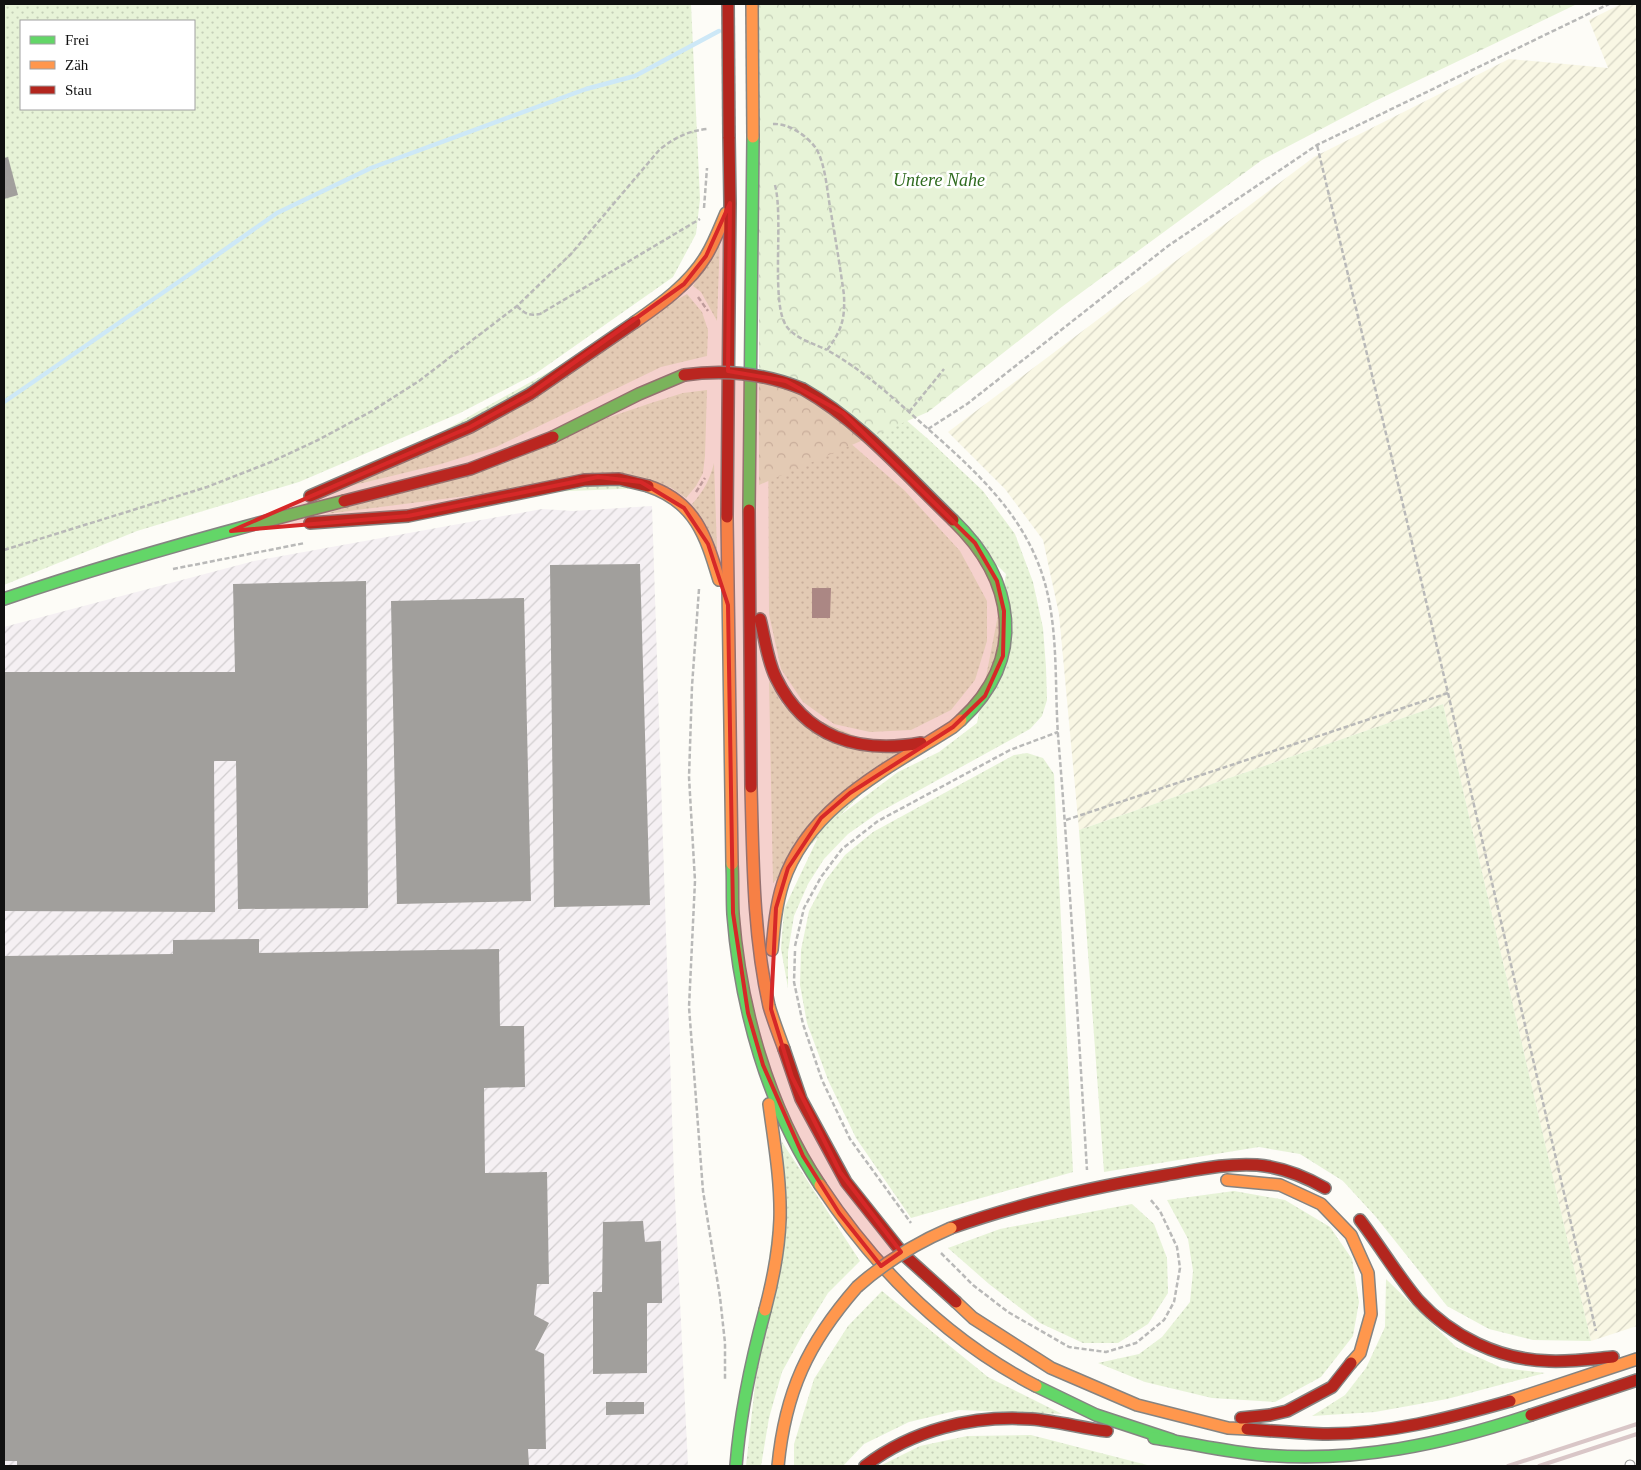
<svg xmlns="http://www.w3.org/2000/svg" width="1641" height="1470" viewBox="0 0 1641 1470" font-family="'Times New Roman',serif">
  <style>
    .industrial { fill: url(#industrial-furrows) }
    .farmland { fill: url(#farmland-furrows) }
    .grass { fill: url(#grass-dots); fill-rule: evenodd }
    .park { fill: url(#park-crowns) }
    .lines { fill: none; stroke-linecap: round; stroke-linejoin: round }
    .stream { stroke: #cde8f7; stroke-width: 4.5 }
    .building { fill: #a19f9c }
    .lane-casing { stroke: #979795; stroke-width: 11 }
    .fast-casing { stroke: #858482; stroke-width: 14 }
    .slow-casing { stroke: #858482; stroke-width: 14 }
    .jam-casing { stroke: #858482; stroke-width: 14 }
    .path { stroke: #b9b9b8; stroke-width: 2.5; stroke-dasharray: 5 2.5; stroke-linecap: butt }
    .lane { stroke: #fffffe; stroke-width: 9 }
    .fast { stroke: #63d668; stroke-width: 11 }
    .slow { stroke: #ff974d; stroke-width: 11 }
    .jam { stroke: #b3261e; stroke-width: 11 }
    .rail { stroke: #d9c6c7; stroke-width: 4 }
    .slow-bridge-casing { stroke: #858482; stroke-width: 14; stroke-linecap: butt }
    .jam-bridge-casing { stroke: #858482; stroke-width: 14; stroke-linecap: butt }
    .slow-bridge { stroke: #ff974d; stroke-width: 11 }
    .jam-bridge { stroke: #b3261e; stroke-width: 11 }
    .marked { fill: #d62828; fill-opacity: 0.2; stroke: #d62828; stroke-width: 4; stroke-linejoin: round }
    .labels { text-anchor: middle; stroke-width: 5; stroke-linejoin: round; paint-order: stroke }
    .park-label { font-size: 18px; font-style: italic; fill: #2f6b1f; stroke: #fff }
  </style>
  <defs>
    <pattern id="industrial-furrows" width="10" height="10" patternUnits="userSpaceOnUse" patternTransform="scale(1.25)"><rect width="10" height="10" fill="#f5f0f3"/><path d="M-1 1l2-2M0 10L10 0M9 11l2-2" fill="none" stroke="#d1cdcf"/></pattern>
    <pattern id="farmland-furrows" width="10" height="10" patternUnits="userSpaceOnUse" patternTransform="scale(1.25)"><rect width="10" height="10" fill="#f9f7e4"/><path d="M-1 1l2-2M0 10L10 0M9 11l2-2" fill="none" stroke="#d4d3c3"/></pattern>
    <pattern id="grass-dots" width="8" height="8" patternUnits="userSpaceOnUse" patternTransform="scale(1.25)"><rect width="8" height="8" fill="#e7f3d7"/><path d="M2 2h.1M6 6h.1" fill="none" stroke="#c5cfb8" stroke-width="1.8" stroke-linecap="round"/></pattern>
    <pattern id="park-crowns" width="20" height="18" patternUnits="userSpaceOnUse" patternTransform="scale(1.25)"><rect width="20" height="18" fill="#e7f3d7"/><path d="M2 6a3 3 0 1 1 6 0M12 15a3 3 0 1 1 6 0" fill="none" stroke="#c5cfb8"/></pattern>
  </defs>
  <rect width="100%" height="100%" fill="#fdfcf7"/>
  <polygon class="industrial" points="652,506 674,1178 688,1466 4,1466 4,627 254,561 542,509 573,511"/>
  <polygon class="farmland" points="1621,4 1637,4 1637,1326 1591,1341 1443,704 1079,830 1059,614 1043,540 1005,489 948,432 1314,157 1509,59 1608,68 1589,20"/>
  <g class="grass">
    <path d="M4 4H691L700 199 696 234 673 277 535 374 460 413 299 482 137 531 4 585ZM21 21H194V109H21Z"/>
    <polygon points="720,238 717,321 701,292 693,286"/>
    <polygon points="687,294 702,312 708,330 707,356 661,367 496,447 441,464 342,488"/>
    <polygon points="788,357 883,400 928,439 983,491 1015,534 1033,582 1043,628 1046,667 1047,700 1042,716 1030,729 878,813 848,834 824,859 808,884 794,916 788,952 788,988 781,949 784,909 822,829 898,772 939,752 977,723 1006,574"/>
    <polygon points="707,390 705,456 703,473 696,486 686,498 670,487 474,495 326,514 651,403 683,393"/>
    <polygon points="768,395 840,434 905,491 960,551 987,601 987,641 975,680 951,710 911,730 870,732 834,724 803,702 781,669 769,614"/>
    <path d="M714 463 717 550 692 504C704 491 710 479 714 463Z"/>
    <polygon points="769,681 783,705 900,755 773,883"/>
    <polygon points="1443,704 1591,1341 1533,1340 1489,1329 1447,1306 1376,1217 1343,1181 1300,1154 1259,1147 1104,1172 1079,830"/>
    <polygon points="1027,753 1043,758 1054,774 1073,1172 911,1218 856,1138 828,1080 807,1023 800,985 801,950 809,911 825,881 845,855 873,832 1014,755"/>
    <polygon points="782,1142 860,1261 828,1293 804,1332 782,1372 769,1418 761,1466 746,1466"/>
    <polygon points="1234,1191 1285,1200 1330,1227 1352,1259 1359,1302 1353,1336 1321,1377 1275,1402 1212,1398 1145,1382 1098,1363 1139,1354 1162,1337 1190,1302 1193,1271 1188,1239 1167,1200"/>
    <polygon points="1132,1204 1154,1224 1167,1258 1168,1293 1148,1324 1118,1343 1083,1343 1040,1323 989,1284 948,1248 1000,1229"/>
    <polygon points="1386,1279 1456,1347 1502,1368 1545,1373 1447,1399 1375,1412 1312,1416 1345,1395 1366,1368 1385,1327"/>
    <polygon points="882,1291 988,1377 1062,1414 959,1410 909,1422 864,1444 843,1466 794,1466 794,1444 814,1379 848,1326"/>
    <polygon points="1031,1435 1151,1466 880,1466 920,1446 967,1436"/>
  </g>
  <polygon class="park" points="759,4 1577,4 1373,102 1262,160 1063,306 928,412 759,485"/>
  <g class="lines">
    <polyline class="stream" points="4,402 190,274 277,213 371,168 586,89 635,76 719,31"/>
  </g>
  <g class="building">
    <polygon points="8,157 18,195 4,199 4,158"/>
    <polygon points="640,564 650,905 554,907 550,565"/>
    <polygon points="366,581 368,908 238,909 236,761 214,761 215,912 4,911 4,672 235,672 233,584"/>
    <polygon points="812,588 831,588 830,618 812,618"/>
    <polygon points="524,598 531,901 397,904 391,601"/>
    <polygon points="259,939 259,953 499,949 500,1026 524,1026 525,1087 484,1088 485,1173 547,1172 549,1284 537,1284 534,1315 549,1323 535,1350 544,1354 546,1449 528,1449 529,1466 17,1466 17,1461 4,1461 4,956 173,954 173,940"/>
    <polygon points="643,1221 645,1242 661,1241 662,1303 647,1303 647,1373 593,1374 593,1292 602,1292 603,1222"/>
    <polygon points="606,1402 644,1402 644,1414 606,1415"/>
  </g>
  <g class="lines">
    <g class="lane-casing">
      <polyline id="lane" points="1630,1465 1630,1466"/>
    </g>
    <g class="fast-casing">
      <g id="fast">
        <polyline points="553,437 639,394 684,375"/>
        <polyline points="749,510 753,137"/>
        <path d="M953 520C1015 580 1028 658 961 720"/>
        <path d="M4 599C116 561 229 530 344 501"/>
        <path d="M732 864C733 881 732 897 733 914 740 1006 768 1108 820 1185"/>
        <polyline points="1036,1386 1096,1415 1172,1440"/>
        <path d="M1154 1438C1190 1443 1226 1452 1263 1455 1355 1463 1444 1444 1531 1415"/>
        <path d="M736 1466C740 1413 751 1362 765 1310"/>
      </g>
    </g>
    <g class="slow-casing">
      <g id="slow">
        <path d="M635 322C661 304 689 284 706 256 714 243 720 227 726 213"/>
        <path d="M648 486C696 502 706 537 719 580"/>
        <polyline points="727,517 732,864"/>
        <path d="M751 787C753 860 753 934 769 1006 773 1020 779 1035 784 1049"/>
        <path d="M772 950C774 927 776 905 783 883 809 805 889 768 953 727L961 720"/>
        <polyline points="1227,1180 1280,1185 1321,1204 1351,1235 1368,1273 1371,1314 1360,1353 1351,1363"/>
        <path d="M820 1185C875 1268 947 1340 1036 1386"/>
        <polyline points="956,1302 973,1318 1051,1368 1137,1405 1228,1428 1247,1429"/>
        <path d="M765 1310C773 1280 779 1250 780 1219 781 1180 774 1142 769 1104"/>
        <polyline points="1510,1401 1637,1359"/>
        <path d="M778 1466C785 1392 808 1343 857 1287"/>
      </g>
    </g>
    <g class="jam-casing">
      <g id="jam">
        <path d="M803 389C861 422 905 474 953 520"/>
        <polyline points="310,496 470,427 530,394 635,322"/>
        <polyline points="344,501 470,469 553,437"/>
        <polyline points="749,510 751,787"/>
        <polyline points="727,517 730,203 729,137"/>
        <polyline points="310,523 408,516 584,480 619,479 648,486"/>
        <path d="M760 619C765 638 767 660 776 678 805 738 859 754 921 743"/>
        <polyline points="784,1049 801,1099 846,1182 904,1255 956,1302"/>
        <path d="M1360 1220C1380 1246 1397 1275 1418 1300 1451 1336 1499 1360 1549 1361 1570 1362 1592 1359 1613 1357"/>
        <path d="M951 1228C1021 1203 1093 1187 1166 1175 1196 1170 1226 1163 1257 1165 1281 1167 1304 1176 1325 1188"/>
        <polyline points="1531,1415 1637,1380"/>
        <polyline points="1241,1418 1270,1415 1287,1411 1332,1387 1351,1363"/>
        <path d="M1247 1429C1272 1431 1298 1433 1323 1434 1386 1435 1450 1418 1510 1401"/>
        <path d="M865 1466C912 1430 972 1415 1031 1419 1057 1421 1082 1428 1107 1431"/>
      </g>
    </g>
    <g class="path">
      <path d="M773 124C788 123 806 135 815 147 825 161 827 190 830 207 835 236 840 266 844 295 845 319 842 330 827 350 861 369 889 394 918 420 963 460 1012 501 1036 558 1060 613 1054 676 1058 735 1070 880 1078 1025 1087 1170"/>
      <path d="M775 185C784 219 770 305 787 327 796 339 815 344 827 350"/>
      <polyline points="704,208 707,168"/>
      <polyline points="698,297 708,311"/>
      <path d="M517 306C525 314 529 316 540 314L700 219"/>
      <polyline points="909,412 944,369"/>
      <polyline points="928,429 967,404 1168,246 1317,145 1609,4"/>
      <polyline points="696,492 705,478"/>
      <path d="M4 550 207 487 271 462 318 440 372 411 419 381 517 306 571 254 660 149C676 137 688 131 707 129"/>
      <polyline points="173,569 305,543"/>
      <polyline points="699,589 692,686 689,777 695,881 689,1007 703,1191 720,1297 725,1343 725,1381"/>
      <polyline points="1448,693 1596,1331"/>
      <polyline points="1066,820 1448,693 1317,145"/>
      <polyline points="795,946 804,908 821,877 842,849 878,821 1010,750 1058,732"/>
      <polyline points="795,951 794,982 803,1024 822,1080 850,1139 911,1223"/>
      <polyline points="941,1253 973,1285 1008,1312 1069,1347 1106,1352 1136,1343 1164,1320 1174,1302 1180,1268 1177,1247 1160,1211 1150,1199"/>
    </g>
    <use href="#lane" class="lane"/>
    <use href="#fast" class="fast"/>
    <use href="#slow" class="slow"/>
    <use href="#jam" class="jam"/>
    <g class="rail">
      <polyline points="1508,1466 1637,1424"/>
      <polyline points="1539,1466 1637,1434"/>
    </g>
    <g class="slow-bridge-casing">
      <g id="slow-bridge">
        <polyline points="752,4 753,137"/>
        <path d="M857 1287C885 1262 916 1243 951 1228"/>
      </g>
    </g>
    <g class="jam-bridge-casing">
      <g id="jam-bridge">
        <polyline points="728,4 729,137"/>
        <path d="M684 375C726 369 764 373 803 389"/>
      </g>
    </g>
    <use href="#slow-bridge" class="slow-bridge"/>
    <use href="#jam-bridge" class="jam-bridge"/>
  </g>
  <path class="marked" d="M730 203 728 371 786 381 843 413 975 543 997 581 1004 611 1003 656 985 696 953 727 850 793 821 818 788 868 776 908 771 1009 792 1077 840 1172 901 1252 881 1266 839 1213 803 1156 763 1065 748 1013 733 913 728 605 708 544 684 508 641 482 598 477 408 516 231 531 470 427 530 394 684 284 706 256Z"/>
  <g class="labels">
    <g class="park-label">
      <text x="939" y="186">Untere Nahe</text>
    </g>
  </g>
  <rect width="1641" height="1470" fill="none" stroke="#111111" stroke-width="10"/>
  <rect x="20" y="20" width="175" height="90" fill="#ffffff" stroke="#a0a0a0"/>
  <rect x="30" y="36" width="25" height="8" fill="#63d668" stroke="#a0a0a0"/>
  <text x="65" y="45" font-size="15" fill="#111111">Frei</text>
  <rect x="30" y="61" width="25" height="8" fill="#ff974d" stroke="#a0a0a0"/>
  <text x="65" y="70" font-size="15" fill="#111111">Zäh</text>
  <rect x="30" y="86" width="25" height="8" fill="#b3261e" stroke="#a0a0a0"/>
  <text x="65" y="95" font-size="15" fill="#111111">Stau</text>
</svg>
